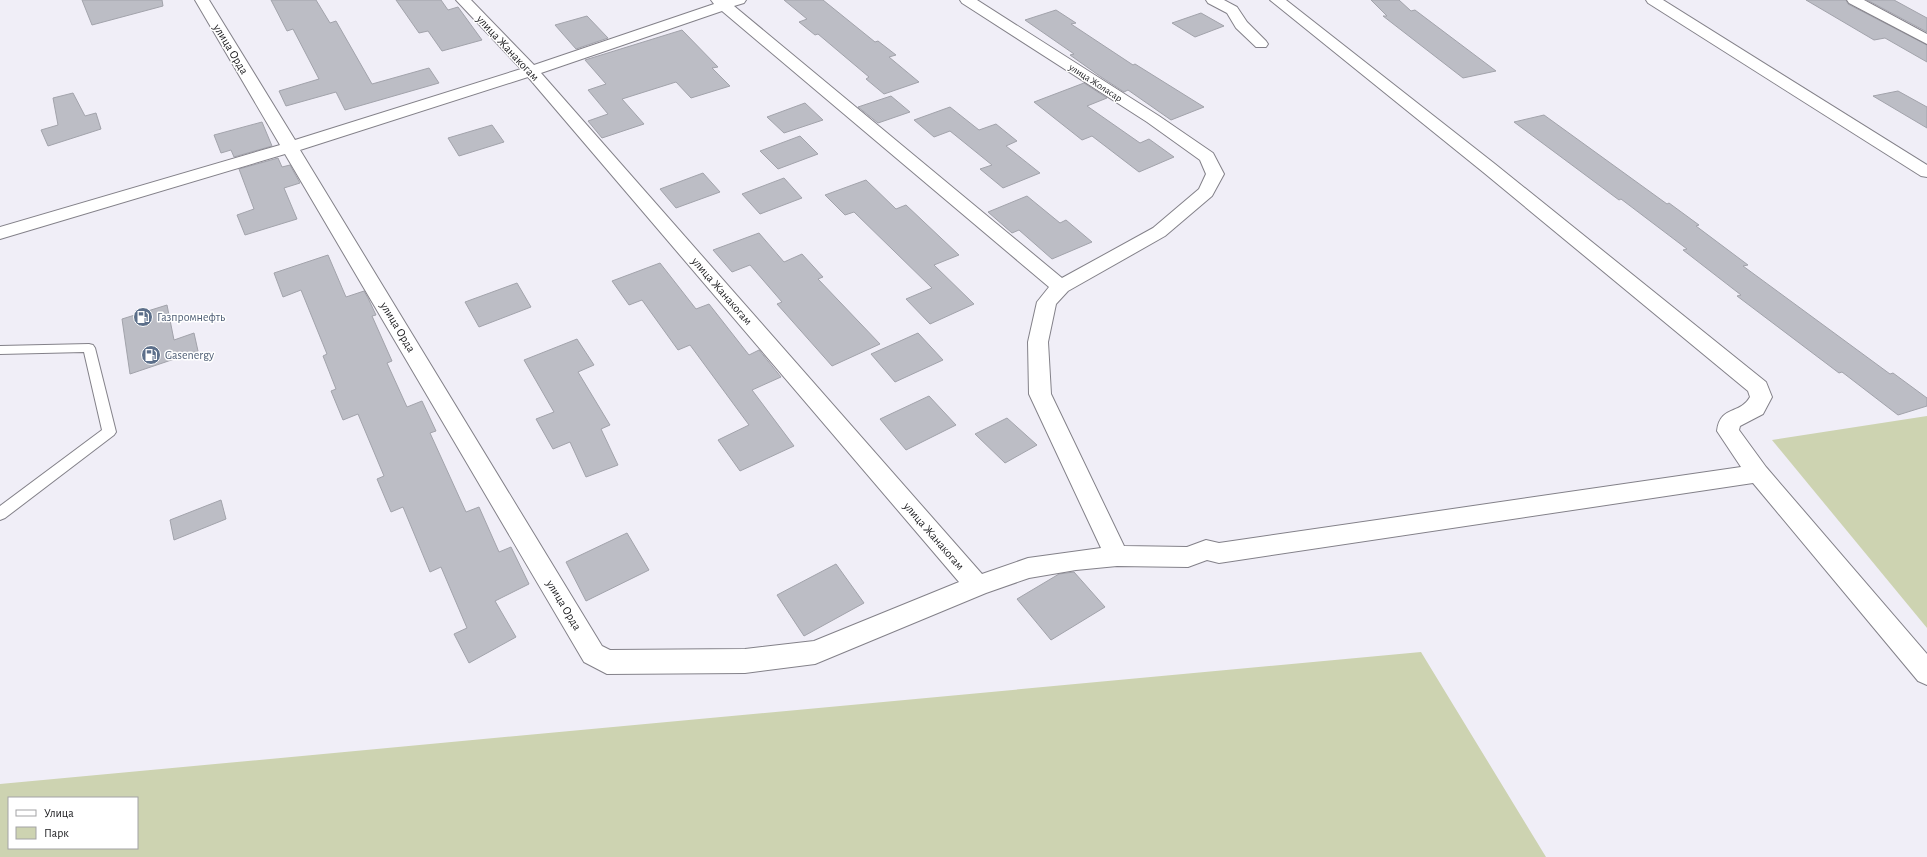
<svg xmlns="http://www.w3.org/2000/svg" width="1927" height="857" viewBox="0 0 1927 857" font-family="'Alegreya Sans',sans-serif">
  <style>
    .green { fill: #cdd3b1; fill-rule: evenodd }
    .building { fill: #bcbdc5; stroke: #a2a3ab }
    .lines { fill: none; stroke-linecap: round; stroke-linejoin: round }
    .service-casing { stroke: #838189; stroke-width: 2 }
    .minor-casing { stroke: #838189; stroke-width: 2 }
    .service { fill: #fff; fill-rule: evenodd }
    .minor { fill: #fff; fill-rule: evenodd }
    .labels { text-anchor: middle; stroke-width: 3; stroke-linejoin: round; paint-order: stroke }
    .far-street-label { font-size: 10px; fill: #1a1a1d; stroke: #fff }
    .street-label { font-size: 12px; fill: #1a1a1d; stroke: #fff }
    .service-label { font-size: 12px; fill: #4e5e75; stroke: #fff; text-anchor: start }
  </style>
  <rect width="100%" height="100%" fill="#f0eef7"/>
  <g class="green">
    <polygon points="1927,416 1927,628 1772,440"/>
    <path d="M1421 652 1546 857H0V784ZM9 798H137V848H9Z"/>
  </g>
  <g class="building">
    <polygon points="82,0 162,0 163,6 92,25"/>
    <polygon points="271,0 316,0 330,23 336,21 372,84 429,68 439,83 345,110 336,92 286,106 279,91 319,79 293,29 287,31"/>
    <polygon points="396,0 441,0 448,10 458,7 482,40 442,51 428,31 419,33"/>
    <polygon points="784,0 823,0 875,42 878,41 896,55 889,57 919,82 884,94 866,79 869,77 818,34 815,35 799,22 807,19"/>
    <polygon points="1371,0 1399,0 1411,11 1415,10 1496,71 1463,78 1383,16 1387,16"/>
    <polygon points="1806,0 1846,0 1848,4 1927,45 1927,62 1885,38 1874,40"/>
    <polygon points="1867,0 1894,0 1927,18 1927,32"/>
    <polygon points="1056,10 1076,23 1071,24 1133,65 1135,64 1204,107 1171,120 1128,90 1124,92 1101,77 1070,55 1074,54 1025,20"/>
    <polygon points="1201,13 1224,26 1195,37 1172,23"/>
    <polygon points="587,16 608,38 576,49 555,25"/>
    <polygon points="682,30 718,67 712,68 730,86 691,98 676,82 622,99 644,124 602,138 588,121 608,114 588,90 606,84 585,60"/>
    <polygon points="1084,83 1107,98 1087,106 1140,143 1149,139 1174,157 1139,172 1092,136 1082,140 1034,102"/>
    <polygon points="1898,91 1927,107 1927,128 1873,96"/>
    <polygon points="73,93 85,116 96,113 101,129 48,146 41,130 58,125 53,98"/>
    <polygon points="891,96 910,112 878,123 858,107"/>
    <polygon points="805,103 823,120 784,133 767,117"/>
    <polygon points="950,107 979,130 996,124 1017,141 1006,146 1040,173 1003,188 980,169 992,165 950,131 934,137 914,120"/>
    <polygon points="1544,115 1667,204 1669,203 1699,225 1696,226 1748,265 1743,266 1890,374 1893,373 1927,398 1927,406 1898,415 1842,372 1839,373 1737,296 1741,295 1683,250 1687,249 1621,199 1619,200 1514,122"/>
    <polygon points="262,122 272,146 234,157 231,150 221,153 214,135"/>
    <polygon points="492,125 504,142 459,156 448,138"/>
    <polygon points="800,136 818,154 778,169 760,151"/>
    <polygon points="278,158 282,167 290,165 300,183 284,188 297,219 245,235 237,215 254,209 239,169"/>
    <polygon points="703,173 720,192 676,208 660,189"/>
    <polygon points="784,178 802,198 760,214 742,194"/>
    <polygon points="866,180 896,209 906,205 959,255 934,265 974,304 930,324 906,299 932,288 854,212 845,215 825,195"/>
    <polygon points="1027,196 1060,223 1066,220 1092,242 1052,259 1019,230 1012,233 988,212"/>
    <polygon points="759,233 784,262 802,254 823,277 818,279 880,344 832,366 777,304 782,302 750,265 732,272 713,250"/>
    <polygon points="328,255 346,297 364,291 368,298 376,315 372,316 392,361 387,363 407,407 422,401 436,431 430,433 466,512 479,507 499,552 511,547 529,584 495,601 516,637 469,663 454,634 467,628 441,567 430,572 403,507 391,512 377,479 384,476 358,414 343,420 331,391 336,389 323,356 327,354 301,290 283,297 274,273"/>
    <polygon points="660,263 696,309 709,304 749,355 759,350 781,377 752,390 794,446 740,471 718,440 749,425 690,345 678,350 642,300 629,305 612,281"/>
    <polygon points="517,283 531,307 479,327 465,302"/>
    <polygon points="167,305 174,340 194,333 198,351 130,374 122,319"/>
    <polygon points="918,333 943,360 895,382 871,354"/>
    <polygon points="577,339 594,365 578,372 610,425 601,429 618,465 586,477 570,442 553,449 536,419 554,412 524,360"/>
    <polygon points="929,396 956,425 906,450 880,419"/>
    <polygon points="1007,418 1037,445 1005,463 975,434"/>
    <polygon points="221,500 226,519 174,540 170,520"/>
    <polygon points="627,533 649,570 586,601 566,562"/>
    <polygon points="836,564 864,603 804,636 777,595"/>
    <polygon points="1074,572 1105,607 1051,640 1017,599 1059,574"/>
  </g>
  <g class="lines">
    <g class="service-casing">
      <polygon id="service" points="89,344 93,345 95,348 116,432 114,435 5,518 0,520 0,506 102,430 84,352 0,354 0,346"/>
    </g>
    <g class="minor-casing">
      <g id="minor">
        <path d="M195 0H209L295 140 521 69 456 0H471L534 65 714 4 711 0H746L744 3 734 6 1062 278 1153 228 1199 189 1206 174 1200 160 1147 122 962 3 960 0H977L1159 116 1213 153 1224 174 1212 196 1165 236 1068 291 1056 304 1048 342 1051 394 1124 546 1187 547 1206 540 1219 543 1741 467 1717 431C1720 405 1740 415 1750 397L1748 391 1483 172 1270 0H1286L1495 164 1766 382 1772 397 1763 414 1740 426 1739 430 1766 467 1927 654V685L1918 681 1753 483 1219 563 1207 560 1188 567 1117 566 1076 570 1029 578 986 593 815 664 745 673 607 674 584 662 285 154 0 239V227L280 145ZM722 11 1049 287 1037 302 1028 342 1029 394 1101 548 1028 558 982 574 541 73ZM528 77 959 582 814 641 745 649 610 650 602 646 300 150Z"/>
        <polygon points="1206,0 1224,0 1237,7 1247,22 1266,41 1268,44 1266,47 1256,47 1236,28 1227,13 1208,3"/>
        <polygon points="1646,0 1663,0 1927,165 1927,177 1921,176 1648,3"/>
        <polygon points="1847,0 1864,0 1927,34 1927,44 1849,3"/>
      </g>
    </g>
    <use href="#service" class="service"/>
    <use href="#minor" class="minor"/>
  </g>
  <defs>
    <g id="fuel-disc" transform="scale(1)"><circle r="9.5" fill="#5c6f8a" stroke="#fff"/><path d="M-5.5-6h7V0h2V4h1.3V-2.5L3-4.5l.8-.8L6-3V5H2.5V1h-1V6h-7ZM-4.2-4.7v3.2H.2V-4.7Z" fill="#fff"/></g>
  </defs>
  <g fill-rule="evenodd">
    <use href="#fuel-disc" x="143" y="317"/>
    <use href="#fuel-disc" x="151" y="355"/>
  </g>
  <g class="labels">
    <g class="far-street-label">
      <text transform="translate(1096 82) rotate(33)" y="4">улица Жоласар</text>
    </g>
    <g class="street-label">
      <text transform="translate(508 48) rotate(47)" y="4">улица Жанакогам</text>
      <text transform="translate(231 49) rotate(59)" y="4">улица Орда</text>
      <text transform="translate(722 291) rotate(49)" y="4">улица Жанакогам</text>
      <text transform="translate(398 327) rotate(59)" y="4">улица Орда</text>
      <text transform="translate(934 536) rotate(49)" y="4">улица Жанакогам</text>
      <text transform="translate(564 605) rotate(59)" y="4">улица Орда</text>
    </g>
    <g class="service-label">
      <text x="157" y="321">Газпромнефть</text>
      <text x="165" y="359">Gasenergy</text>
    </g>
  </g>
  <rect x="8" y="797" width="130" height="52" fill="#ffffff" stroke="#a3a3a5"/>
  <rect x="16" y="810" width="20" height="6" fill="#ffffff" stroke="#a3a3a5"/>
  <text x="44" y="817" font-size="12" fill="#1a1a1d">Улица</text>
  <rect x="16" y="827" width="20" height="12" fill="#cdd3b1" stroke="#a3a3a5"/>
  <text x="44" y="837" font-size="12" fill="#1a1a1d">Парк</text>
</svg>
